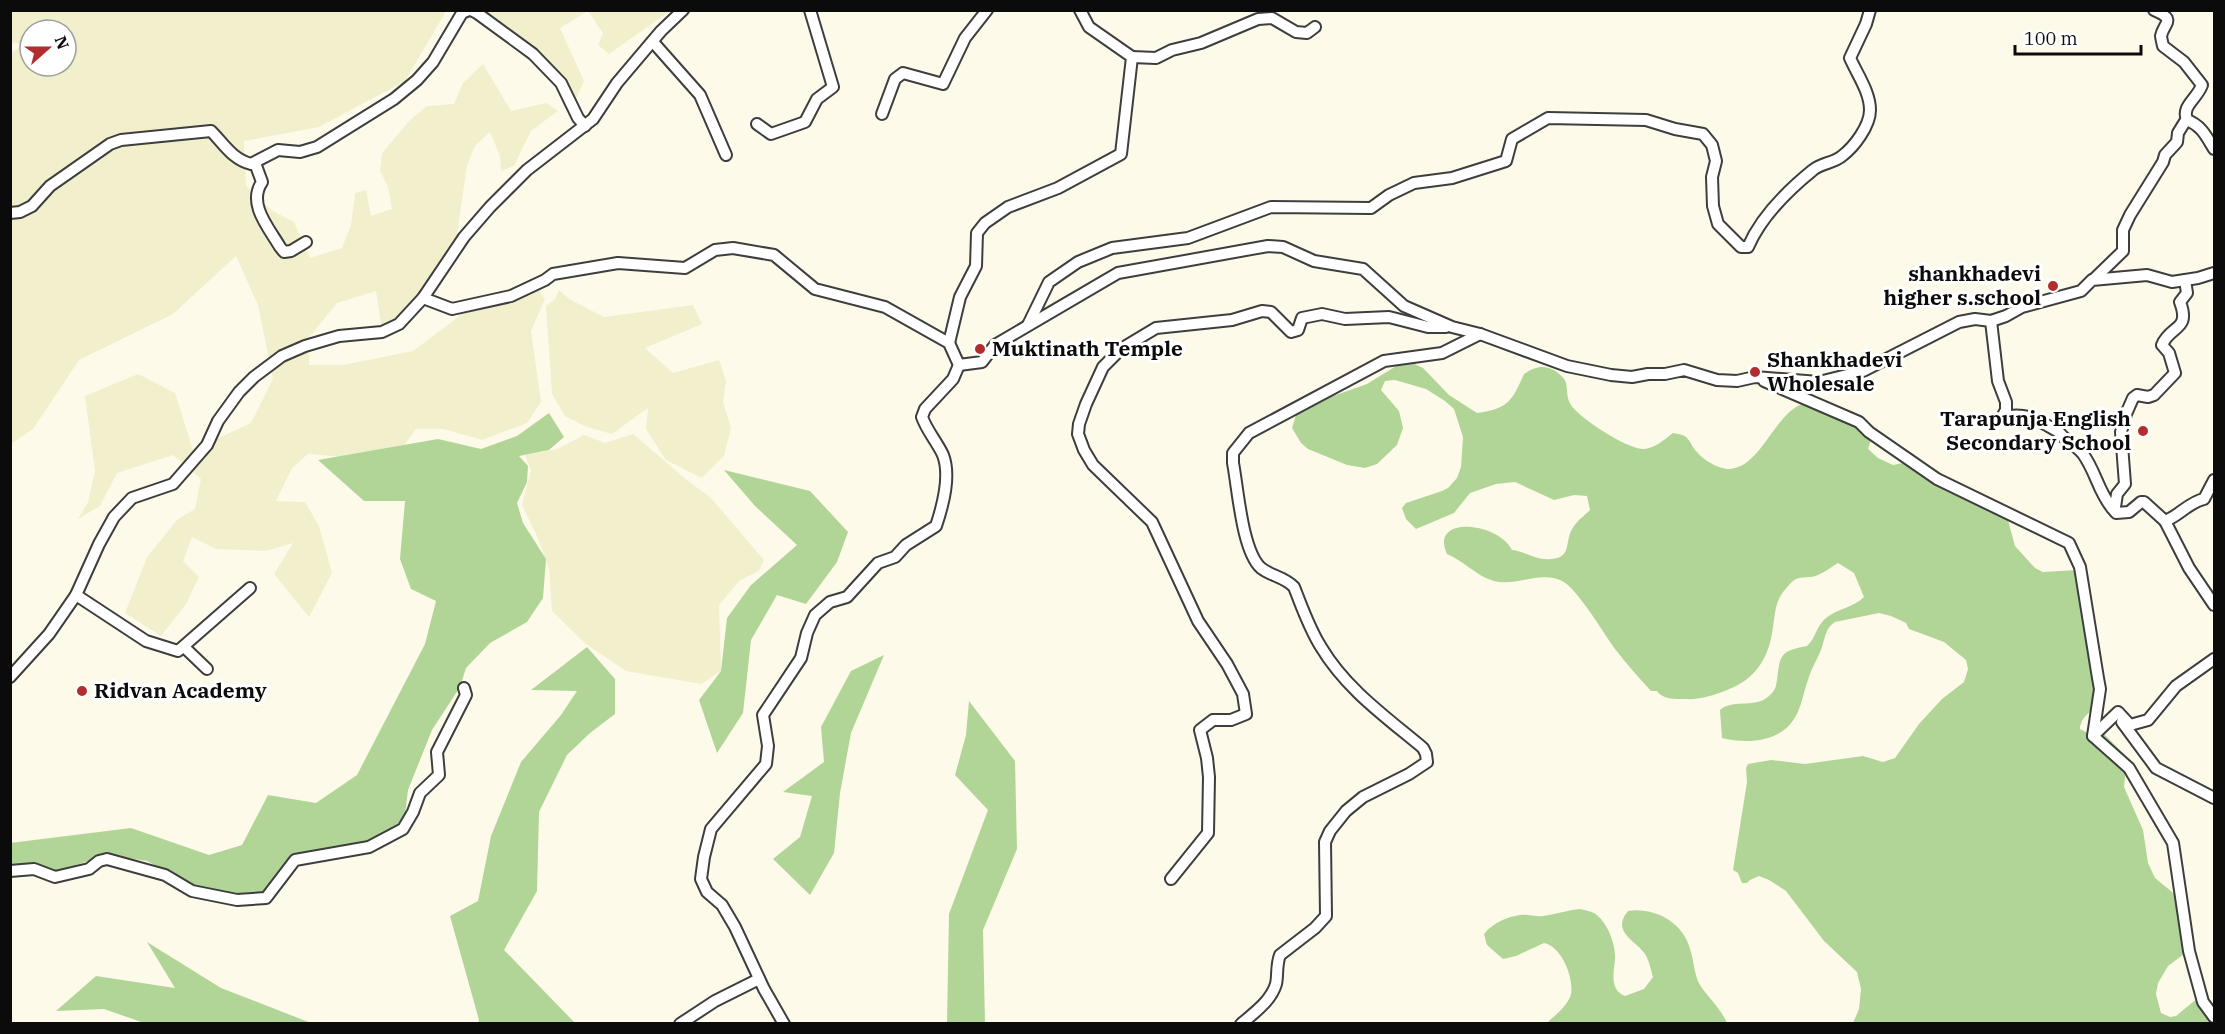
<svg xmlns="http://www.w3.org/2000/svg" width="2225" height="1034" viewBox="0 0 2225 1034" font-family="'IBM Plex Serif',serif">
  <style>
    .farmland { fill: #f1efcc; fill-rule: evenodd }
    .forest { fill: #b1d597 }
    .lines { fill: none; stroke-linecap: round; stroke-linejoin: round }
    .minor-casing { stroke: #3e3e3e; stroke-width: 14 }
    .minor { stroke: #fff; stroke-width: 10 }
    .poi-dot { fill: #b12d2f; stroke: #fff; stroke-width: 2 }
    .labels { text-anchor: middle; stroke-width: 6; stroke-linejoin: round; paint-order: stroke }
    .poi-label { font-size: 21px; font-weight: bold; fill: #0b0b0b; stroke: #fff; text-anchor: start }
  </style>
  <rect width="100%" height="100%" fill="#fefaea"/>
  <g class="farmland">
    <path d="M14 11H444L445 13 405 81 319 127 244 141 246 186 271 210 294 222 310 258 342 248 351 225 355 193 366 190 371 216 392 209 388 187 380 171 382 153 411 119 427 106 454 104 463 83 483 64 511 111 546 103 558 111 531 131 514 166 501 171 500 156 490 132 475 146 467 165 457 235 436 272 401 318 382 330 376 291 337 303 310 336 309 365H343L413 351 453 321 478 299 531 281 545 299 531 331 541 402 527 423 482 440 444 429H416L395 458 369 459 308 454 292 468 276 501 305 502 319 526 332 573 309 617 274 574 293 543 266 551 216 549 192 537 183 561 199 577 186 604 161 636 125 613 147 557 178 519 195 509 201 479 173 455 117 473 100 506 78 519 88 502 95 471 85 396 138 374 175 393 193 450 251 423 273 379 258 305 236 256 173 314 79 360 33 429 11 444 10 52 26 45 11 42V15ZM30 30H66V66H30Z"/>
    <polygon points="480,11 670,11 609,54 598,45 603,33 588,11 560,28 584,81 576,99"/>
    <polygon points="559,290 569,299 604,317 693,305 702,324 645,348 673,373 719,360 726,381 723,402 731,428 724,456 702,478 666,460 646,429 648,408 612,434 587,427 565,416 552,394 546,306 555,299"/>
    <polygon points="633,434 688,481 710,497 764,560 759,571 739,581 719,605 721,671 701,684 626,671 586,644 552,611 549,568 537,536 522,505 531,470 525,455 557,449 584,435 605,443"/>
  </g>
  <g class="forest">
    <path d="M1406 360 1423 368 1449 395 1477 413C1508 409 1512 401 1524 374 1536 366 1545 364 1557 372 1561 376 1564 377 1566 383 1568 390 1566 398 1571 405 1579 418 1630 451 1645 449 1656 447 1664 440 1673 433 1678 434 1682 434 1686 437 1691 441 1692 448 1697 452 1703 460 1719 469 1729 469 1769 468 1778 384 1831 404 1845 409 1858 420 1871 427L1872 437 1868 449 1878 458 1893 465 1918 460 2006 513 2015 546 2035 568 2043 572 2078 570 2086 573 2102 679 2093 710C2086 714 2080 721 2080 729L2086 732 2103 733 2127 757 2124 787 2143 830 2148 863 2155 878 2183 901 2192 930 2193 940 2188 951 2168 966 2158 983 2156 994 2161 1013 2170 1017 2176 1016 2194 1001 2204 998 2214 1005V1023H1853L1859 1009 1861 989 1857 972 1824 941 1786 891 1769 880 1759 876 1750 880 1747 883H1742L1738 873 1733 870 1747 782 1746 768 1748 764 1771 760 1805 764 1863 756 1883 762 1895 758 1919 724 1942 699 1964 682 1968 669 1966 660 1944 642 1909 629 1906 623 1891 616 1879 613 1835 622C1825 628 1825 639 1821 650 1817 660 1811 669 1808 680 1803 693 1802 707 1794 719 1779 743 1746 744 1722 738L1720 710C1735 697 1757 711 1772 693 1776 689 1776 685 1777 680 1780 654 1781 651 1807 646 1816 638 1816 626 1826 618 1837 609 1854 607 1864 597L1854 573 1838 563C1831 567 1825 572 1818 575 1808 580 1799 573 1789 585 1775 600 1776 608 1773 627 1769 658 1756 679 1727 690 1715 695 1699 700 1686 699 1676 699 1663 700 1657 691H1651C1639 678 1626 663 1615 649 1604 634 1577 588 1562 581 1540 570 1516 587 1494 581 1476 576 1464 561 1447 554 1429 515 1498 522 1512 550 1523 551 1532 558 1543 559 1576 561 1562 542 1574 526 1578 520 1585 515 1590 510L1587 496 1574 495 1554 500 1515 482 1496 484 1470 493 1454 513 1416 529 1406 519 1402 508 1406 503 1442 491 1448 488 1457 478 1461 467 1463 437 1454 409 1445 401 1426 389 1395 380 1385 381 1381 390 1399 411 1403 428 1397 445 1377 464 1365 468 1347 465 1308 449 1301 443 1292 428 1296 415 1302 407 1367 384Z"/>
    <polygon points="549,413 564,437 549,450 519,456 528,466 527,482 517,503 523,523 546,559 543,598 527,622 490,643 466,668 460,687 432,730 408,790 405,815 396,826 365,846 300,855 259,896 199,889 147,861 106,855 55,872 11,868 10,843 131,828 209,855 242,845 268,795 316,803 357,775 425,644 436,601 411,589 400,559 405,501 364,501 318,460 438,439 481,449 517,436"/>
    <polygon points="724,470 810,491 848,532 837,562 806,604 777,595 751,640 743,713 717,753 699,700 721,671 727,618 751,585 797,545 755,506"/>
    <polygon points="587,647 615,679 615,714 590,733 567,755 539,812 537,891 504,950 575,1023 478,1023 479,1020 450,916 478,901 491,836 521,762 561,715 577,691 531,690"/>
    <polygon points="884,655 851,733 840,793 834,853 810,895 773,859 800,837 812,796 783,792 824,762 821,727 851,671"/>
    <polygon points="969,701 1015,761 1017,849 983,930 985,1023 947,1023 949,914 988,810 955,775 966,735"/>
    <path d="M1580 909C1585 910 1590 911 1594 913 1607 921 1616 944 1615 959 1614 972 1609 990 1625 996L1644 989 1653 977C1651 970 1649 960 1645 954 1635 940 1611 932 1628 911 1654 907 1683 922 1690 949 1694 960 1694 975 1700 985 1709 999 1720 1007 1727 1023H1547C1555 1015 1568 1006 1571 994 1574 977 1561 946 1544 943L1516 956 1503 959 1487 945 1484 934C1493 923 1506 917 1520 915 1527 914 1536 917 1543 916 1556 914 1568 910 1580 909Z"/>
    <polygon points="147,942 221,988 311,1023 147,1024 104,1009 56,1011 96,976 175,988"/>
  </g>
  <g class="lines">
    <g class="minor-casing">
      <g id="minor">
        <polyline points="471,10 477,13 533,54 561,83 578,118 585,126"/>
        <path d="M2154 10C2177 20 2164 22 2161 36 2161 37 2163 46 2163 46L2184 62 2202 85C2197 99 2181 106 2187 120 2202 126 2206 136 2214 149"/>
        <polyline points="653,42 700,95 726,155"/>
        <polyline points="1132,57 1156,58 1172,50 1201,43 1258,19 1272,18 1296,32 1307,33 1315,27"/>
        <polyline points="882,114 895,79 903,73 943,84 965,38 987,10"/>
        <polyline points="757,124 771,134 805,122 817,99 833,87 810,10"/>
        <path d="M255 163 262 182C247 204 269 228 280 247L284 252 291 251 306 242"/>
        <path d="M10 213 20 212 32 206 50 186 110 144 121 140 211 131C224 144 232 159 251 164L278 150 300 152 317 147 394 99 417 80 433 62 462 13 469 10"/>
        <polyline points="2094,279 2123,251 2123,230 2130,215 2163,162 2165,155 2177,142 2178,133 2186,120 2187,120"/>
        <polyline points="423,298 452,309 511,296 545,280 553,274 618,263 685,268 715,250 733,248 774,255 815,289 885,307 949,343 959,365 982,362 995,345 1118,273 1268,246 1283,247 1314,261 1363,269 1404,306 1452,327 1480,334 1567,366 1611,375 1632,377 1648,374 1665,374 1684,370 1717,380 1737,381 1755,377 1819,382 1863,371 1959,322 1975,319 1991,321 2006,316 2022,307 2081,291 2092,280 2147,275 2172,282 2198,278 2214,273"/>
        <path d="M1991 321 1998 381 2006 402V410L2002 417C2029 412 2037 420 2059 432 2064 440 2076 445 2083 454 2096 472 2098 491 2112 508L2115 507 2117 494 2125 484 2121 432 2126 414 2133 398 2137 395 2148 397 2154 395 2175 373 2169 353 2162 345C2170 325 2191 331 2180 302L2187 293 2185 280"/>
        <path d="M1028 325 1049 282 1078 262 1112 248 1188 238 1271 207 1371 208 1389 195 1414 183 1452 178 1506 161 1512 139 1548 118 1646 120 1675 129 1703 134 1712 145 1716 161 1712 177 1713 206 1718 224 1741 247H1748C1761 217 1787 191 1813 170 1821 163 1834 163 1842 156 1854 147 1870 126 1870 110 1870 92 1857 74 1850 58L1866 24 1870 10"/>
        <polyline points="949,343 960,297 976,266 977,233 985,223 1008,207 1058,188 1121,154 1132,57 1089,27 1080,10"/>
        <polyline points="1764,381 1859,422 1869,432 1937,479 2069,543 2080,567 2098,678 2100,689 2093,736"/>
        <path d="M2112 508 2116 513 2129 512 2141 502H2144L2165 521C2179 516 2189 502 2204 499L2214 480"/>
        <polyline points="2165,521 2189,568 2214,605"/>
        <polyline points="76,595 146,641 178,651 250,588"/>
        <polyline points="184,647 207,669"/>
        <polyline points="10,677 49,634 76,595 99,544 114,517 132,498 173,484 207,445 218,421 239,392 254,377 282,356 305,346 339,336 382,332 399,324 423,298 464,237 490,207 527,170 593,119 617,83 661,31 683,10"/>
        <polyline points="2122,722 2156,768 2214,798"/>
        <polyline points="2094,735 2118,712 2130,725 2148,720 2176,686 2214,659"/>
        <polyline points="2093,736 2129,768 2173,843 2189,951 2203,1002 2214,1017"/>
        <polyline points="10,871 34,869 55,877 89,869 99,861 107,859 165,875 192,891 237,900 266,898 295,860 369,847 403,829 413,812 420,793 439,775 437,752 466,695 464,688"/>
        <polyline points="1171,879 1208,833 1209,777 1207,758 1200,730 1213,720 1231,720 1246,714 1243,694 1227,664 1198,621 1152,522 1093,465 1084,450 1078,434 1079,424 1086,404 1103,367 1121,349 1156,328 1232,320 1262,311 1271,312 1291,332 1298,330 1302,318 1322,314 1345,319 1389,317 1428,327 1446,327"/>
        <polyline points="680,1024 715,1001 759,979"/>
        <path d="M784 1024 764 989 735 927 722 905 707 892 701 879 704 857 711 829 766 764 768 746 763 715 801 658 807 633 815 615 830 602 847 597 878 563 895 557 906 545 936 526C943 505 951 476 943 455 937 442 927 431 922 417L925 409 953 379 959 365"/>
        <path d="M1241 1024C1254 1013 1271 1001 1276 984 1278 975 1276 965 1280 955L1315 928 1326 916 1325 842 1330 831 1346 811 1363 797 1409 774 1427 762 1426 754 1423 748C1386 717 1346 689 1321 647 1309 628 1302 607 1294 587 1285 577 1271 576 1261 568 1242 551 1238 489 1233 463V453L1249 433 1384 361 1442 353 1480 334"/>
      </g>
    </g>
    <use href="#minor" class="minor"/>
  </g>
  <g class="poi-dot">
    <circle cx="2053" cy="286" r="6"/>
    <circle cx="980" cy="349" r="6"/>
    <circle cx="1755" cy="372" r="6"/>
    <circle cx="2143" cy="431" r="6"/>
    <circle cx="82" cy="691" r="6"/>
  </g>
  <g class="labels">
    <g class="poi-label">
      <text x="2041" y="281" text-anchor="end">shankhadevi<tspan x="2041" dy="24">higher s.school</tspan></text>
      <text x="992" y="356">Muktinath Temple</text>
      <text x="1767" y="367">Shankhadevi<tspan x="1767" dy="24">Wholesale</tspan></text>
      <text x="2131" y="426" text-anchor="end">Tarapunja English<tspan x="2131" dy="24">Secondary School</tspan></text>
      <text x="94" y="698">Ridvan Academy</text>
    </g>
  </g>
  <rect width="2225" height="1034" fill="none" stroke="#0b0b0b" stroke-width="24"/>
  <g transform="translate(48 48) rotate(69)"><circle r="28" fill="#ffffff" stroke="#9d9d9d" stroke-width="1.5"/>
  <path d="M0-4.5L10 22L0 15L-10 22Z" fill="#b12d2f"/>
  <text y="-9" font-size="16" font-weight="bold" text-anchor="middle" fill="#0b0b0b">N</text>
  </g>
  <path d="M2015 45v9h126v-9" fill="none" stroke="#0b0b0b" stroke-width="3"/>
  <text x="2024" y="45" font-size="18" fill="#0b0b0b" stroke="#ffffff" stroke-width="4.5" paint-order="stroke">100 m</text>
</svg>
